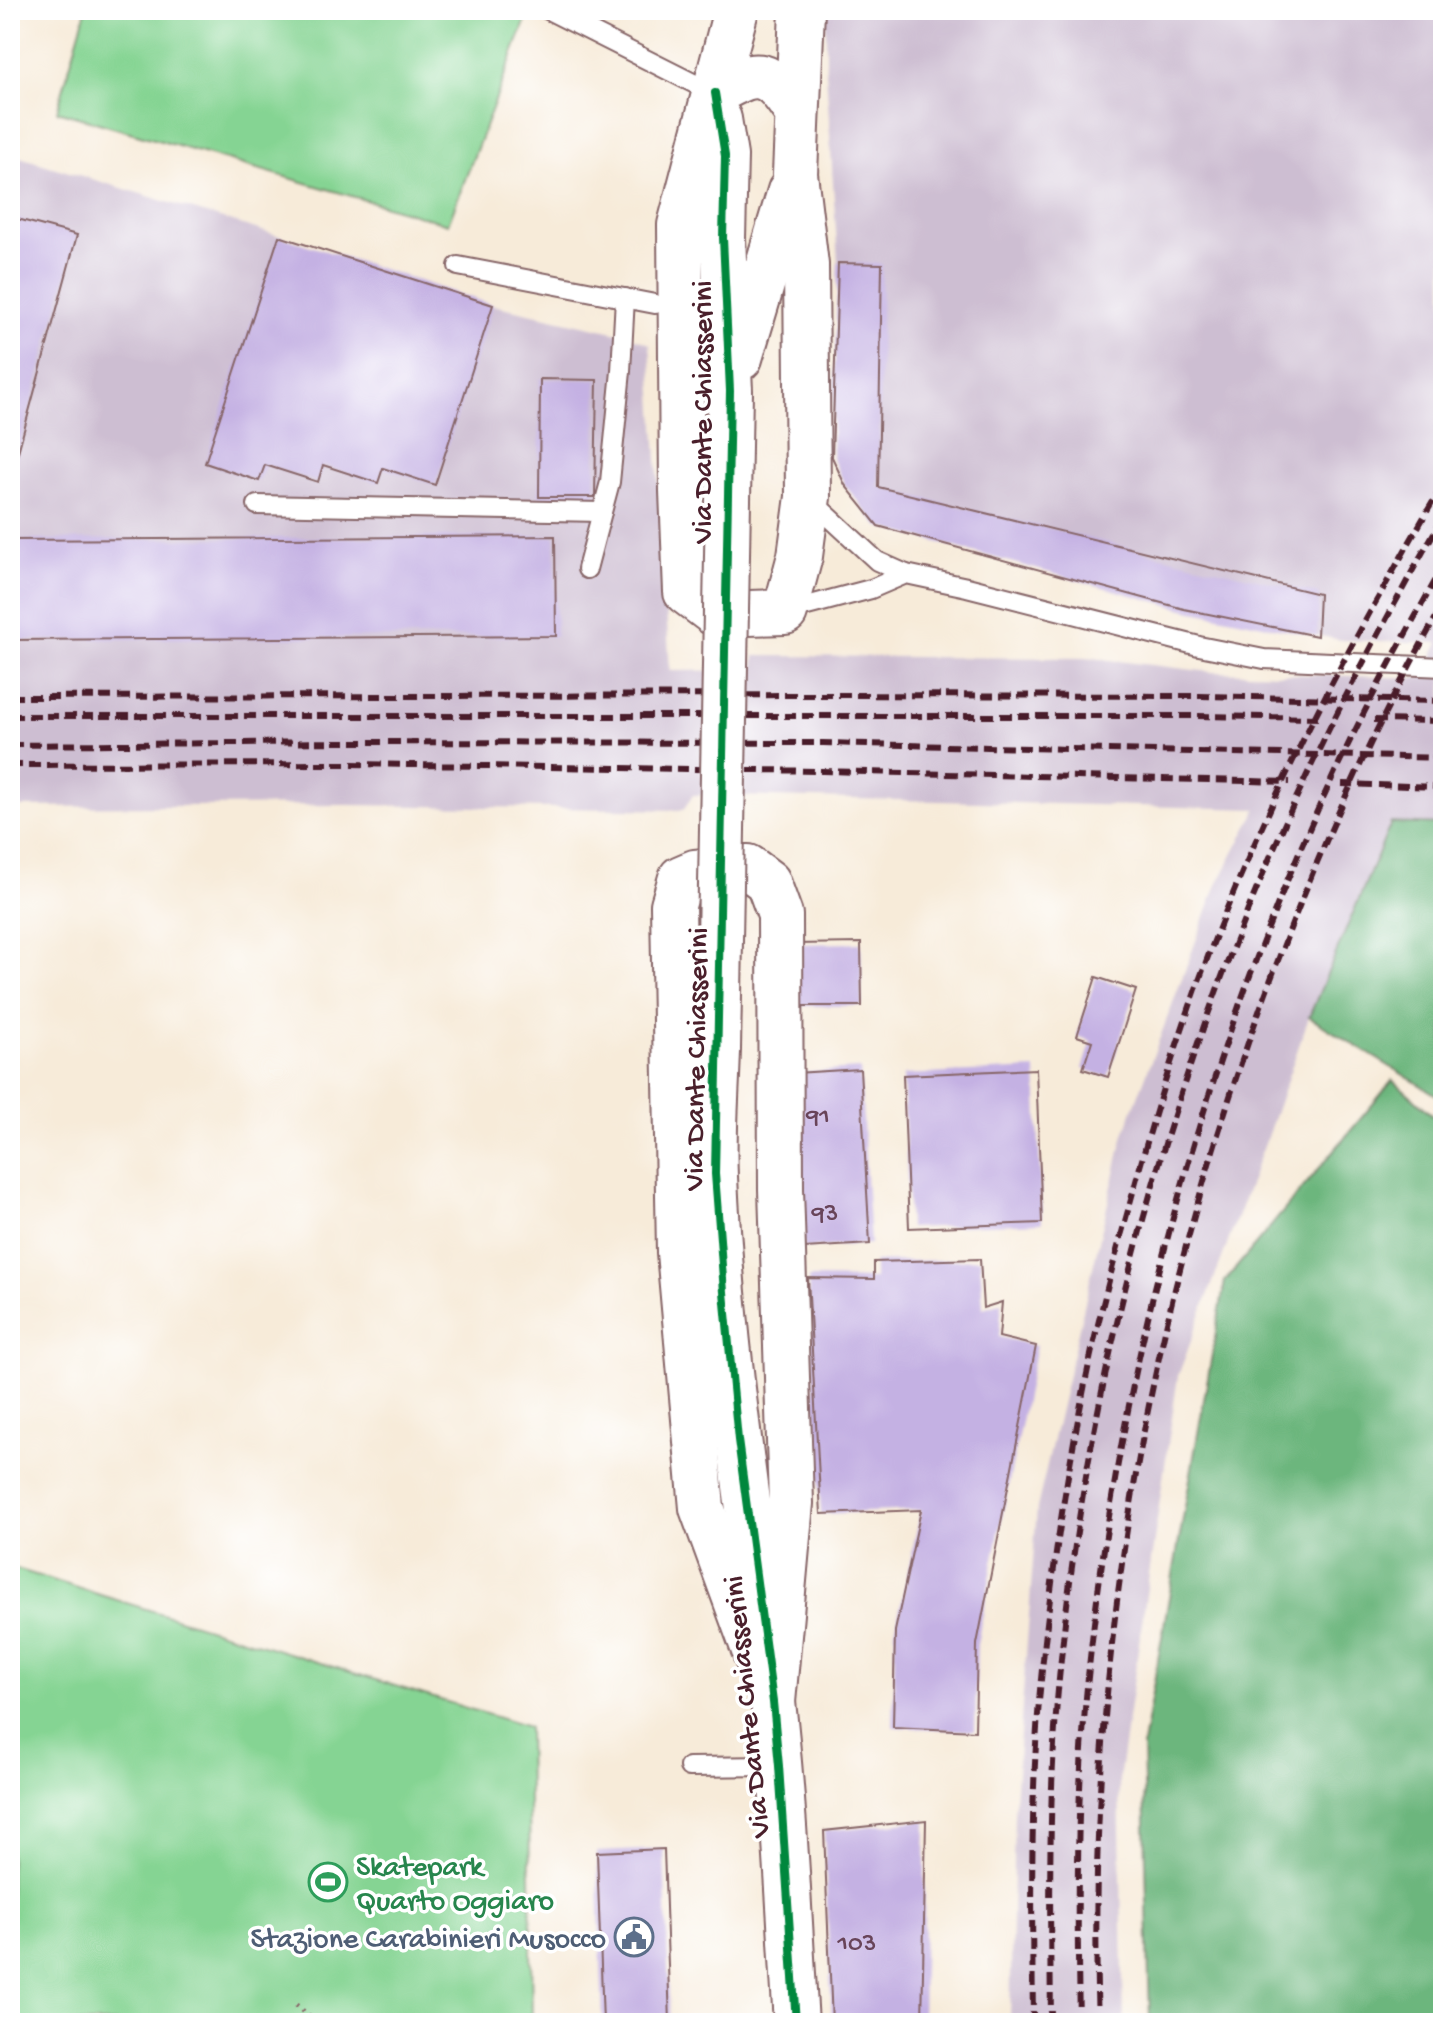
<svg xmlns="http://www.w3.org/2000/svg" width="1453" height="2033" viewBox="0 0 1453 2033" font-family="'Gochi Hand',sans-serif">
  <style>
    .industrial { fill: #cdbed2 }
    .green { fill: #85d493; stroke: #687a5f; stroke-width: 2 }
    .forest { fill: #6cb67d; stroke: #5b6a54; stroke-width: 2 }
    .building { fill: #c4b1e3 }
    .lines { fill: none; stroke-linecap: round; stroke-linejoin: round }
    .service-casing { stroke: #876668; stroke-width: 22 }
    .tertiary-casing { stroke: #876668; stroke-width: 48 }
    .path { stroke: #876668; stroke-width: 5; stroke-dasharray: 2 6; stroke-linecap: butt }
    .service { stroke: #fff; stroke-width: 18 }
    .tertiary { stroke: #fff; stroke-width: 44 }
    .rail { stroke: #4a1f2b; stroke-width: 6; stroke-dasharray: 12 6; stroke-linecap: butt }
    .tertiary-bridge-casing { stroke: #876668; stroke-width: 48; stroke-linecap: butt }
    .tertiary-bridge { stroke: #fff; stroke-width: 44 }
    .cycleway-casing { stroke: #fff; stroke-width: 13 }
    .cycleway { stroke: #00873e; stroke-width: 8 }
    .labels { text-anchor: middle; stroke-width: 7; stroke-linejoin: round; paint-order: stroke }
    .number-label { font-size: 26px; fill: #684459 }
    .street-label { font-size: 30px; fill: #4a1f2b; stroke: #fff }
    .leisure-label { font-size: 30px; fill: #27864d; stroke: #fff; text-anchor: start }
    .service-label { font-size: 30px; fill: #4e5e75; stroke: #fff; text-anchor: end }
  </style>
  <rect width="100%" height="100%" fill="#fff"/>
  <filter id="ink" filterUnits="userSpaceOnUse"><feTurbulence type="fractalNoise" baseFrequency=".0125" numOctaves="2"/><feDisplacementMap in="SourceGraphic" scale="16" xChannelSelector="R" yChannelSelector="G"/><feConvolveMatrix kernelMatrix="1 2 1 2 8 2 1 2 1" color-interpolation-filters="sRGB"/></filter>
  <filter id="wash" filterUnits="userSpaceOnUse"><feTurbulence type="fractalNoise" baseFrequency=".006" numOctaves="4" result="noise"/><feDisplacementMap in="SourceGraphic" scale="32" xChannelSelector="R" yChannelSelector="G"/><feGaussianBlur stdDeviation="1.8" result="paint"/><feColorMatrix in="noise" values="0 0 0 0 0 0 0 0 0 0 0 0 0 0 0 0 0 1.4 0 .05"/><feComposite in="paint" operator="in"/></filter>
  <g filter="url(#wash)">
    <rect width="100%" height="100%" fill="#f7ebd9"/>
    <polygon class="industrial" points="826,10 1443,10 1443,825 1391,824 1309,1017 1266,1140 1178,1376 1119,1780 1124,2023 1010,2023 1014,1814 1037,1508 1124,1134 1216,887 1257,809 693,795 683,810 347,805 10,807 10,154 279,236 493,305 623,334 650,344 670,671 754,670 755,656 1092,658 1211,672 1421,678 1439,643 1341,640 1184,609 878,526 845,485 832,457 838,263 826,72"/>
    <g class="green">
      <polygon points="86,10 512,10 527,17 448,224 57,111"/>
      <polygon points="10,1567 528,1727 532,2023 10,2023"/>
    </g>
    <g class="forest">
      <polygon points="1391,823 1443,825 1443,1099 1309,1017"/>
      <polygon points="1393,1080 1443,1124 1443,2021 1440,2023 1150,2023 1143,1744 1225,1281"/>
    </g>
    <g id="blocks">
      <g class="building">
        <polygon points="10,217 77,235 11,478 10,478"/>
        <polygon points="279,236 493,305 435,485 383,468 378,483 323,465 318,482 265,465 259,481 205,463"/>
        <polygon points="838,263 882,264 878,487 1319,594 1317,636 1184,609 878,526 845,485 832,457"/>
        <polygon points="540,379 597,380 595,497 539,497"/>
        <polygon points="555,536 556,636 10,640 10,540"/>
        <polygon points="861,943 862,1006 792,1006 792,944"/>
        <polygon points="1096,977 1136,990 1108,1077 1083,1069 1092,1041 1077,1036"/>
        <polygon points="860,1069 870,1244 804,1248 795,1073"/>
        <polygon points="1036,1069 1042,1223 909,1228 903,1075"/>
        <polygon points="980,1259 983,1308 1002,1302 999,1337 1036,1346 977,1644 975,1731 893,1727 895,1631 921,1510 821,1514 808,1278 874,1279 874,1262"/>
        <polygon points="926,1820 922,2023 832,2023 824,1831"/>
        <polygon points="664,1849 670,2023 603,2023 597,1852"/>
      </g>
    </g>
  </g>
  <g filter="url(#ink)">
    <use href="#blocks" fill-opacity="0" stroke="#876668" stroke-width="2"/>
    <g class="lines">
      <g class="service-casing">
        <g id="service">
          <polyline points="548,10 713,93"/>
          <polyline points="458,266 655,304"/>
          <polyline points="811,500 877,561 906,574 967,587 1199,646 1264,659 1443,667"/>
          <polyline points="257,505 602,512 610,482 621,371 625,298"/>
          <polyline points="587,569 602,512"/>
          <polyline points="788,611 871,589 906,574"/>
          <polyline points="689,1767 779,1766"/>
        </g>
      </g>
      <g class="tertiary-casing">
        <g id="tertiary">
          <polyline points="736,10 680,225 682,491 686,592 715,614 785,612 800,556 808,497 806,265 795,174 802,10"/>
          <path d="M715 93C759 67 769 70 797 113"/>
          <polyline points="719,119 725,156 723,238 730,391"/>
          <polyline points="740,358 790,191"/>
          <polygon points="748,867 768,882 780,915 781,1189 791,1503 773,1702 702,1508 679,1252 673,905 681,878 695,872"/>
          <path d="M718 1049C717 1091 713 1135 715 1177 723 1353 752 1527 773 1702 785 1808 789 1916 796 2023"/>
        </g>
      </g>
      <polyline class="path" points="296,2005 318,2023"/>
      <use href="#service" class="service"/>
      <use href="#tertiary" class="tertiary"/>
      <g class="rail">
        <polyline points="10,697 825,695 1200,696 1443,701"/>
        <polyline points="10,716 1198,716 1322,718"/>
        <polyline points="1374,720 1443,721"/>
        <polyline points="10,745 346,742 823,743 1443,758"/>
        <polyline points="10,765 346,764 822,771 1290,782"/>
        <polyline points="1342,784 1443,787"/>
        <path d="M1033 2023C1032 1912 1030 1801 1040 1690 1050 1583 1066 1475 1088 1369 1100 1311 1116 1254 1132 1196 1160 1092 1193 988 1235 889 1276 791 1323 697 1374 605 1397 565 1419 524 1443 485"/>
        <path d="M1051 2023C1050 1912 1048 1801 1058 1690 1088 1355 1182 1028 1330 727 1353 682 1376 638 1400 594 1414 568 1428 542 1443 518"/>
        <path d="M1079 2023C1077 1911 1076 1798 1087 1687 1118 1369 1207 1037 1346 749 1376 687 1409 627 1443 567"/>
        <path d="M1098 2023C1085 1657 1149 1297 1280 955 1327 832 1378 719 1443 605"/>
      </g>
      <g class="tertiary-bridge-casing">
        <polyline id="tertiary-bridge" points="718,1049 730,391"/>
      </g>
      <use href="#tertiary-bridge" class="tertiary-bridge"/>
      <g class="cycleway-casing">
        <polyline id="cycleway" points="715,93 725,156 723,238 730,391 715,1174 724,1292 738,1440 773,1702 779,1766 796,2023"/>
      </g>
      <use href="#cycleway" class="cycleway"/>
    </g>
  </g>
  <defs>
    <g id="stadium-ring" transform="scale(2)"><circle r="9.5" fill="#fff" stroke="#2e9e5b" stroke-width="1.5"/><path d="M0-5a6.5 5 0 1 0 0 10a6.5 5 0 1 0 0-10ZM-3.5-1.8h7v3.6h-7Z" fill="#2e9e5b"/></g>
    <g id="civic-ring" transform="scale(2)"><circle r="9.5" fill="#fff" stroke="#5c6f8a" stroke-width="1.5"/><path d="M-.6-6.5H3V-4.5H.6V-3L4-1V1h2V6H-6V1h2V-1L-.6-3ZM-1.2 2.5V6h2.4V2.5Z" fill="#5c6f8a"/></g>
  </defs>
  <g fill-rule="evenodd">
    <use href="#stadium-ring" x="328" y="1882"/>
    <use href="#civic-ring" x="634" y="1937"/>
  </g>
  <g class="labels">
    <g class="number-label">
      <text x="818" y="1123">91</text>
      <text x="825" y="1220">93</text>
      <text x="857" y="1950">103</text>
    </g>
    <g class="street-label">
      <text transform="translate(701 412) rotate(-90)" y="10">Via Dante Chiasserini</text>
      <text transform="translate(694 1059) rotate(-89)" y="10">Via Dante Chiasserini</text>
      <text transform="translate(745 1707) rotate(-96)" y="10">Via Dante Chiasserini</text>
    </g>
    <g class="leisure-label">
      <text x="356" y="1875">Skatepark<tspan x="356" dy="34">Quarto Oggiaro</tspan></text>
    </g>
    <g class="service-label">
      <text x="606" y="1947">Stazione Carabinieri Musocco</text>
    </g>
  </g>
  <rect width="1453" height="2033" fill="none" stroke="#fff" stroke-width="40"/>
</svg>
